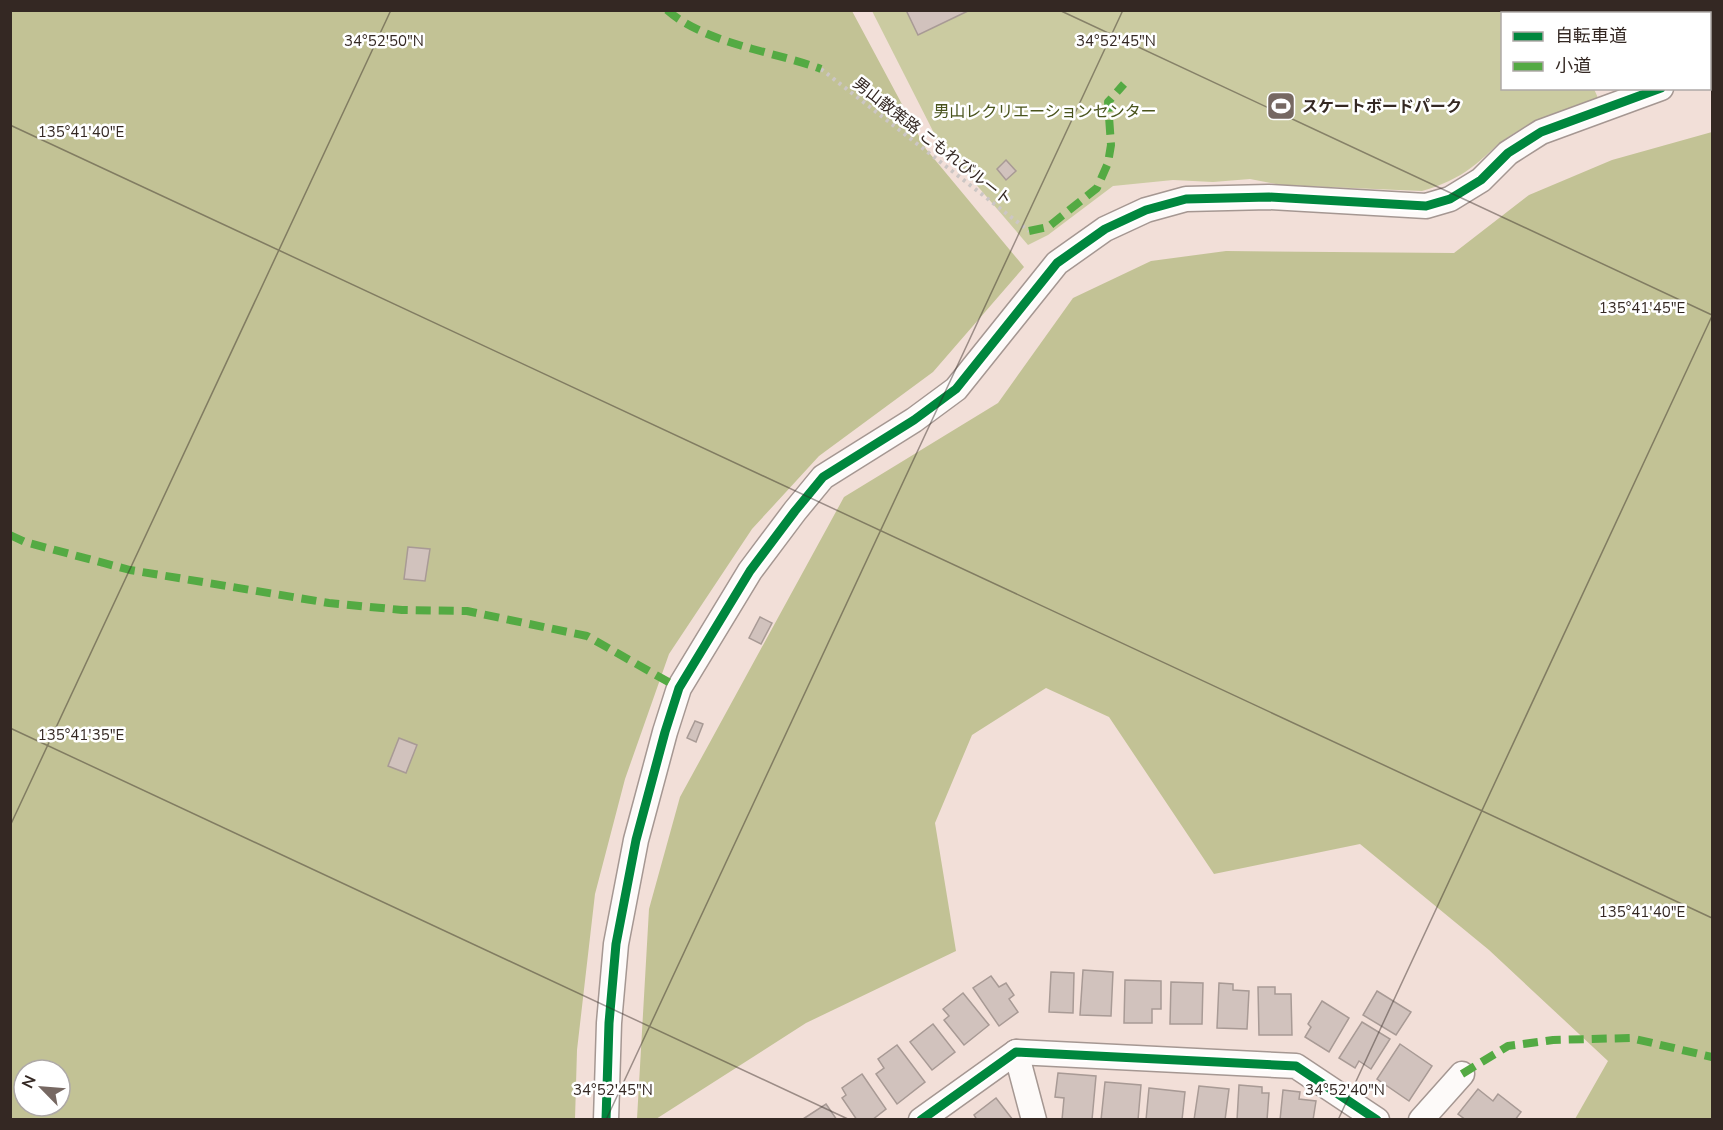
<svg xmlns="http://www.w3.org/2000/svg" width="1723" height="1130" viewBox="0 0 1723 1130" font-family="'Nunito Sans','Noto Sans JP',sans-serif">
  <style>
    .green { fill: #cbcba1 }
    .forest { fill: #c2c295; fill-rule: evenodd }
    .building { fill: #d1c2bd; stroke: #a89a95; stroke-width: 1.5 }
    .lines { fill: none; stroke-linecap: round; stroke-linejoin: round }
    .street-casing { stroke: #a59792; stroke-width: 27 }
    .path { stroke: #ccc6c4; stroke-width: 4; stroke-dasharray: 3 4.5; stroke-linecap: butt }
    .street { stroke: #fdfaf9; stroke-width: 24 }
    .quiet { stroke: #54aa43; stroke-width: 8; stroke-dasharray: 15 8; stroke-linecap: butt }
    .cycleway-casing { stroke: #fff; stroke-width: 13 }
    .cycleway { stroke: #00873e; stroke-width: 9 }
    .ticks { fill: none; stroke: #342823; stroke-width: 1.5; stroke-opacity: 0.45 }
    .labels { text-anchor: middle; stroke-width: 5; stroke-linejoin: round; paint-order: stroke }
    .poi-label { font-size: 16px; font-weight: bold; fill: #342823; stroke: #fff; text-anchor: start }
    .park-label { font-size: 16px; fill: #4a541d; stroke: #fff }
    .street-label { font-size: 16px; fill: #342823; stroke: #fff }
    .ticks-label { font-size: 15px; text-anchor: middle; fill: #342823; stroke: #fff; stroke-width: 5; stroke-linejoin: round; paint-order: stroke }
  </style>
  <rect width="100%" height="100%" fill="#f2dfd8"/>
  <path class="green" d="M872 11H1562L1563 13 1502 14V88L1594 89 1598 98C1564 109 1530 121 1501 142 1491 150 1482 160 1472 167 1458 178 1440 186 1422 191L1281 185 1250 179 1213 182 1173 180 1113 186 1048 235 1028 245 937 139Z"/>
  <g class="forest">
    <path d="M10 11H852L926 149 1024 267 933 372 819 456 752 529 669 654 625 779 595 894 577 1050 575 1119H11ZM24 1070H60V1106H24Z"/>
    <polygon points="1684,11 1712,11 1712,32 1710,33 1710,14 1686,13"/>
    <polygon points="1712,132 1712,1119 1575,1119 1608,1061 1489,950 1360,844 1214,874 1109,717 1046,688 972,735 935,823 956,951 806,1023 656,1119 637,1119 649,909 680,797 844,497 998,403 1073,298 1151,261 1226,251 1454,253 1529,195 1612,160"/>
  </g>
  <g class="building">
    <polygon points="906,10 970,10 918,35"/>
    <polygon points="1006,160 1016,171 1006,180 997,169"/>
    <polygon points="408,547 430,549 425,581 404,579"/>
    <polygon points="760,617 772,623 761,644 749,638"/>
    <polygon points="695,721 703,724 696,742 687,738"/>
    <polygon points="399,738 417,745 406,773 388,766"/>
    <polygon points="1083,970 1113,972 1111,1016 1080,1015"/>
    <polygon points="1051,972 1074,973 1073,1013 1049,1012"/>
    <polygon points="991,976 999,987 1006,983 1014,995 1009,999 1018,1012 999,1026 973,988"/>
    <polygon points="1125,980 1161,981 1161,1009 1152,1009 1152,1023 1124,1023"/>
    <polygon points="1171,982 1203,983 1202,1024 1170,1024"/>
    <polygon points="1219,983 1233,984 1233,990 1249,991 1247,1029 1217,1028"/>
    <polygon points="1258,987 1275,987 1275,994 1291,994 1292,1035 1259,1035"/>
    <polygon points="1377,991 1411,1012 1396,1035 1363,1015"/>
    <polygon points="963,993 989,1025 964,1045 944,1020 949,1016 943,1009"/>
    <polygon points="1322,1001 1349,1018 1329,1052 1305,1037 1311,1027 1308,1024"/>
    <polygon points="1362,1022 1390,1039 1371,1069 1359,1061 1355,1068 1339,1058"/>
    <polygon points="933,1024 955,1052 932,1070 910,1042"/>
    <polygon points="1400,1044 1432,1066 1409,1101 1377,1079"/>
    <polygon points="897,1045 925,1082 897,1104 876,1074 884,1068 878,1059"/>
    <polygon points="1058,1073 1096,1076 1092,1120 1062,1120 1064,1098 1055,1097"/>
    <polygon points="862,1074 886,1109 872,1120 857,1120 842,1098 846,1095 842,1088"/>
    <polygon points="1105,1082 1141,1085 1138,1120 1101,1120"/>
    <polygon points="1239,1085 1262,1087 1262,1093 1269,1093 1267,1120 1237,1120"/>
    <polygon points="1199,1086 1229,1089 1225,1120 1194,1120"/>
    <polygon points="1149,1088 1185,1092 1182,1120 1146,1120"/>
    <polygon points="1478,1089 1493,1101 1498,1094 1521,1112 1515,1120 1466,1120 1458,1114"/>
    <polygon points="1283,1090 1300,1092 1299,1099 1316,1101 1313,1120 1280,1120"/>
    <polygon points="996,1098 1013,1120 977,1120 974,1115"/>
    <polygon points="826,1104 837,1120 803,1120 803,1119"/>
  </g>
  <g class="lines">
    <g class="street-casing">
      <g id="street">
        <polyline points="1710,73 1712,72"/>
        <polyline points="1016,1052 1034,1120"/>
        <polyline points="606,1120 609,1023 616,944 636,840 665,732 679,688 750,571 795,511 823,477 914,420 956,389 1057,263 1105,229 1146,210 1186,199 1269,197 1426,206 1450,199 1481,180 1508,153 1541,132 1661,88"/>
        <polyline points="921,1120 1016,1052 1296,1066 1377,1120"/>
        <polyline points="1421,1120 1462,1074"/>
      </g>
    </g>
    <polyline class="path" points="821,69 1029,231"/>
    <use href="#street" class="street"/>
    <g class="quiet">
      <path d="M667 10C706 44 773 51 821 69"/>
      <polyline points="1029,231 1048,227 1097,188 1108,163 1111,145 1108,102 1124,84"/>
      <polyline points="10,535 25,542 130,570 329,603 402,610 467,611 587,636 679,688"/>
      <polyline points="1462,1074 1508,1046 1553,1040 1631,1038 1712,1057"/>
    </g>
    <g class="cycleway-casing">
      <g id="cycleway">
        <polyline points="606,1120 609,1023 616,944 636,840 665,732 679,688 750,571 795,511 823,477 914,420 956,389 1057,263 1105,229 1146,210 1186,199 1269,197 1426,206 1450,199 1481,180 1508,153 1541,132 1661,88"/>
        <polyline points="921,1120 1016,1052 1296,1066 1377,1120"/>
      </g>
    </g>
    <use href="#cycleway" class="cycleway"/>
  </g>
  <path class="ticks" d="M1059 10 1712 315M10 125 1712 918M10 728 850 1120M10 826 391 10M606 1120 1123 10M1338 1120 1712 316"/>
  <defs>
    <g id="stadium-square" transform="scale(1.5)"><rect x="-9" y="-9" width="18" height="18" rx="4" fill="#766862" stroke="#fff"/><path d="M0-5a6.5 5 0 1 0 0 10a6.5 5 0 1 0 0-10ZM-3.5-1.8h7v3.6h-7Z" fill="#fff"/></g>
  </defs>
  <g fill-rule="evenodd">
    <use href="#stadium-square" x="1281" y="106"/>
  </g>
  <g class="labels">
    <g class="poi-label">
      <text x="1302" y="112">スケートボードパーク</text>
    </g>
    <g class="park-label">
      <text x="1045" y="117">男山レクリエーションセンター</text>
    </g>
    <g class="street-label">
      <text transform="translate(933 141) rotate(38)" y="6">男山散策路 こもれびルート</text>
    </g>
  </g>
  <g class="ticks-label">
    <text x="384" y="46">34°52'50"N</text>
    <text x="1116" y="46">34°52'45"N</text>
    <text x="81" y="137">135°41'40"E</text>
    <text x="1642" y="313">135°41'45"E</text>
    <text x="81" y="740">135°41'35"E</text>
    <text x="1642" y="917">135°41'40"E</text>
    <text x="613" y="1095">34°52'45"N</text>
    <text x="1345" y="1095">34°52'40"N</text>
  </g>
  <rect width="1723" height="1130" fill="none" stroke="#342823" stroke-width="24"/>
  <rect x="1501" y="12" width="210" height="78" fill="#ffffff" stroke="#aea9a7" stroke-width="1.5"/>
  <rect x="1513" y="32" width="30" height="9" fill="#00873e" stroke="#aea9a7" stroke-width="1.5"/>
  <text x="1555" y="42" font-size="18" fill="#342823">自転車道</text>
  <rect x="1513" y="62" width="30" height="9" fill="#54aa43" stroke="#aea9a7" stroke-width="1.5"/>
  <text x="1555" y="72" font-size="18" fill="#342823">小道</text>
  <g transform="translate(42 1088) rotate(295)"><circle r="28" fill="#ffffff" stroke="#aea9a7" stroke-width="1.5"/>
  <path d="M0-4.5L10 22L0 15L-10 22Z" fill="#766862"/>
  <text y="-9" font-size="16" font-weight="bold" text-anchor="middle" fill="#342823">N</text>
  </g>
</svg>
